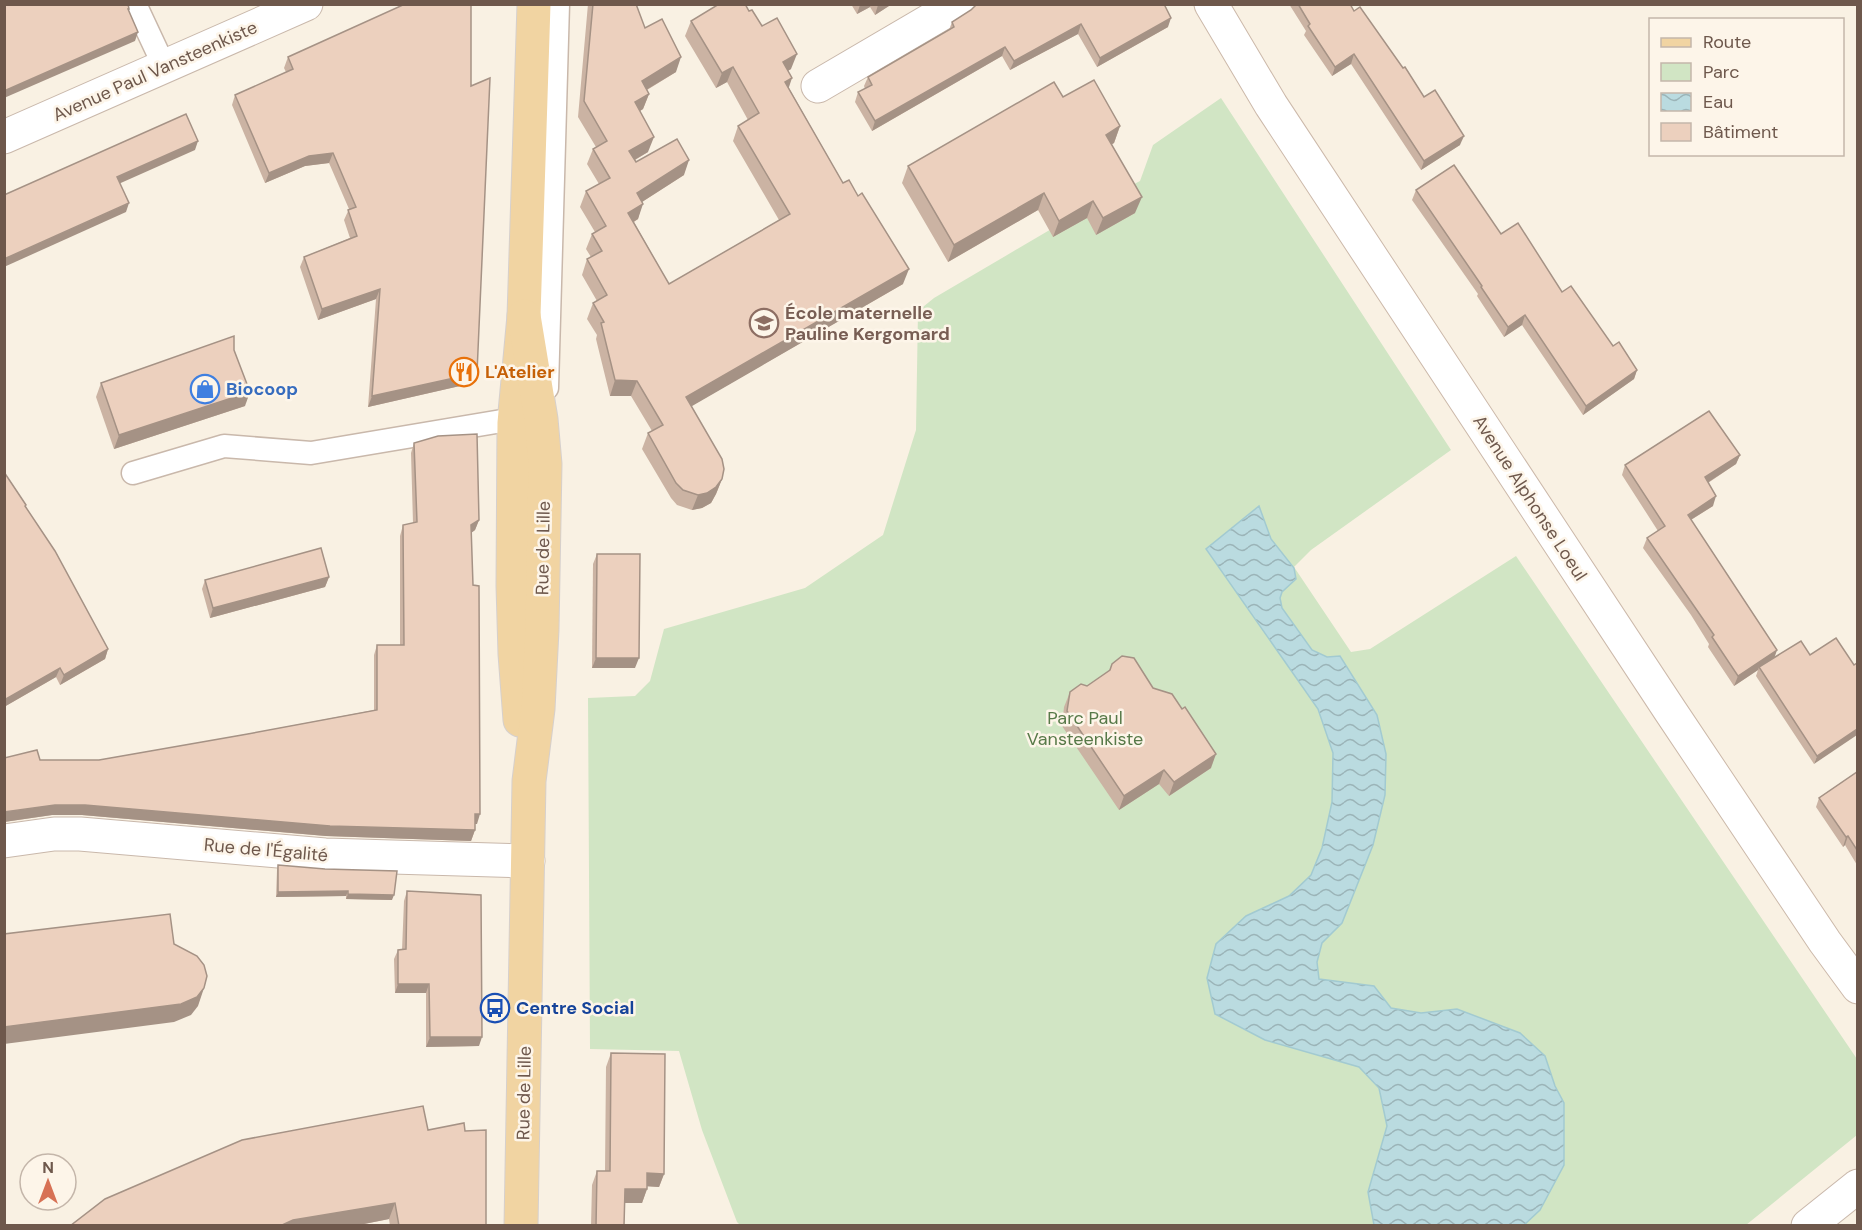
<svg xmlns="http://www.w3.org/2000/svg" width="1862" height="1230" viewBox="0 0 1862 1230" font-family="'DM Sans',sans-serif">
  <style>
    .green { fill: #d1e5c4 }
    .water { fill: url(#water-waves); stroke: #a2cad1; stroke-width: 1.5 }
    .lines { fill: none; stroke-linecap: round; stroke-linejoin: round }
    .service-casing { stroke: #c9b8ab; stroke-width: 25 }
    .pedestrian-casing { stroke: #c9b8ab; stroke-width: 35 }
    .minor-casing { stroke: #c9b8ab; stroke-width: 35 }
    .tertiary-casing { stroke: #c9b8ab; stroke-width: 35 }
    .secondary-casing { stroke: #ccb9aa; stroke-width: 35 }
    .primary-casing { stroke: #d6d0cd; stroke-width: 35 }
    .service { stroke: #fff; stroke-width: 22 }
    .pedestrian { stroke: #fff; stroke-width: 33 }
    .minor { stroke: #fff; stroke-width: 33 }
    .tertiary { stroke: #fff; stroke-width: 33 }
    .secondary { stroke: #fff; stroke-width: 33 }
    .primary { stroke: #f1d4a2; stroke-width: 33 }
    .wall { fill: #cbb3a3 }
    .shaded-wall { fill: #a59285 }
    .building { fill: #ecd0be; stroke: #a59285; stroke-width: 1.5 }
    .labels { text-anchor: middle; stroke-width: 5; stroke-linejoin: round; paint-order: stroke }
    .street-label { font-size: 18px; fill: #6e584c; stroke: #fdf5e9 }
    .education-label { font-size: 18px; font-weight: bold; fill: #785e54; stroke: #fdf5e9; text-anchor: start }
    .food-label { font-size: 18px; font-weight: bold; fill: #c56008; stroke: #fdf5e9; text-anchor: start }
    .shop-label { font-size: 18px; font-weight: bold; fill: #366cbe; stroke: #fdf5e9; text-anchor: start }
    .park-label { font-size: 18px; fill: #577948; stroke: #fdf5e9 }
    .transit-label { font-size: 18px; font-weight: bold; fill: #164399; stroke: #fdf5e9; text-anchor: start }
  </style>
  <defs>
    <pattern id="water-waves" width="16" height="10" patternUnits="userSpaceOnUse" patternTransform="scale(1.5)"><rect width="16" height="10" fill="#badbe0"/><path d="M0 5q4-4 8 0t8 0" fill="none" stroke="#9bb4b8"/></pattern>
  </defs>
  <rect width="100%" height="100%" fill="#f9f1e3"/>
  <polygon class="green" points="1221,98 1451,450 1311,550 1294,567 1351,652 1370,649 1516,556 1857,1059 1857,1135 1746,1225 740,1225 737,1222 702,1130 679,1051 590,1049 588,698 635,696 650,681 664,629 805,588 883,535 916,430 918,311 934,298 1082,211 1140,181 1153,145"/>
  <polygon class="water" points="1259,506 1271,539 1294,568 1296,579 1282,592 1280,598 1282,608 1312,650 1327,657 1340,656 1377,715 1386,754 1385,795 1373,845 1342,923 1322,943 1317,962 1319,979 1374,986 1391,1008 1421,1013 1457,1009 1520,1033 1545,1056 1555,1086 1564,1103 1564,1165 1540,1210 1524,1225 1374,1225 1368,1192 1387,1126 1379,1088 1359,1067 1265,1040 1215,1014 1207,978 1216,944 1246,916 1289,896 1311,875 1322,848 1332,802 1333,753 1318,709 1206,549"/>
  <g class="lines">
    <g class="service-casing">
      <g id="service">
        <polyline points="135,4 164,66"/>
        <polyline points="547,388 558,4"/>
        <polyline points="133,473 224,446 311,453 514,419"/>
      </g>
    </g>
    <g class="pedestrian-casing">
      <polyline id="pedestrian" points="4,841 54,834 80,834 325,855 528,861"/>
    </g>
    <g class="minor-casing">
      <polyline id="minor" points="818,86 958,4"/>
    </g>
    <g class="tertiary-casing">
      <g id="tertiary">
        <polyline points="4,137 306,4"/>
        <polyline points="1808,1226 1858,1186"/>
      </g>
    </g>
    <g class="secondary-casing">
      <polyline id="secondary" points="1211,4 1271,105 1671,712 1825,942 1858,987"/>
    </g>
    <g class="primary-casing">
      <g id="primary">
        <polyline points="520,720 515,654 513,586 514,423 524,316 534,4"/>
        <polyline points="521,1226 529,781 538,709 542,630 545,464 541,419 524,316"/>
      </g>
    </g>
    <use href="#service" class="service"/>
    <use href="#pedestrian" class="pedestrian"/>
    <use href="#minor" class="minor"/>
    <use href="#tertiary" class="tertiary"/>
    <use href="#secondary" class="secondary"/>
    <use href="#primary" class="primary"/>
  </g>
  <g class="wall">
    <polygon points="588,4 636,4 645,28 676,72 647,90 649,94 643,109 640,111 648,152 635,160 636,162 684,175 642,202 638,219 634,222 669,284 779,220 733,141 738,126 748,120 727,82 716,88 685,36 691,21 749,11 762,26 791,69 788,71 789,88 843,183 903,284 691,406 722,479 716,494 711,503 702,508 692,510 677,505 671,498 642,449 648,433 652,431 631,396 610,396 596,339 597,335 587,319 593,303 597,301 582,275 587,259 591,257 586,249 592,234 595,232 580,207 586,191 599,184 587,164 593,149 596,147 578,117"/>
    <polygon points="851,4 892,4 875,15 870,7 857,14"/>
    <polygon points="1164,4 1168,27 1097,67 1078,34 1010,70 1002,56 872,131 855,102 858,92 865,89 864,86 868,77 949,30 952,22"/>
    <polygon points="1289,4 1350,4 1354,11 1403,68 1460,145 1421,170 1351,64 1332,76 1304,35 1306,31"/>
    <polygon points="288,57 471,86 477,373 473,383 368,407 376,299 318,320 300,267 304,257 350,238 344,220 349,209 329,163 305,166 265,183 232,105 235,95 286,72 284,68"/>
    <polygon points="1063,97 1120,126 1114,143 1112,144 1135,213 1096,235 1087,218 1053,237 1038,210 948,262 902,183 908,166"/>
    <polygon points="1416,190 1501,234 1562,292 1637,370 1634,379 1583,415 1522,325 1504,337 1477,296 1478,294 1412,200"/>
    <polygon points="234,350 245,406 114,449 96,397 101,383"/>
    <polygon points="414,443 479,520 475,530 471,533 477,824 475,824 475,830 471,841 326,836 82,815 52,815 4,822 4,758 40,760 99,760 242,735 374,710 374,655 377,645 400,645 400,536 403,525 413,523 411,453"/>
    <polygon points="1740,455 1736,464 1708,483 1713,506 1691,520 1774,657 1810,655 1854,665 1814,764 1756,676 1758,670 1734,686 1708,647 1709,644 1691,615 1643,548 1647,538 1658,531 1622,475 1625,465"/>
    <polygon points="4,472 26,505 26,507 108,649 105,659 60,685 56,677 4,707"/>
    <polygon points="597,554 635,668 592,668 593,564"/>
    <polygon points="329,577 325,587 210,618 202,589 205,580"/>
    <polygon points="1112,664 1153,688 1211,768 1169,796 1159,784 1119,810 1062,726 1064,707 1070,692 1087,686 1109,671"/>
    <polygon points="1857,772 1857,865 1845,845 1843,847 1816,807 1819,798"/>
    <polygon points="278,865 392,900 346,899 346,896 276,897 277,870"/>
    <polygon points="407,891 479,1046 426,1047 426,993 395,993 394,959 398,950 402,950 404,901"/>
    <polygon points="611,1053 664,1174 659,1187 647,1186 647,1189 642,1203 625,1203 624,1226 591,1226 592,1185 597,1171 605,1171 606,1067"/>
    <polygon points="428,1130 465,1131 486,1226 390,1226 389,1219 354,1226 70,1226"/>
  </g>
  <g class="shaded-wall">
    <polygon points="871,4 870,7 857,14 860,5"/>
    <polygon points="879,4 892,4 875,15 878,5"/>
    <polygon points="1171,18 1168,27 1097,67 1100,58"/>
    <polygon points="1081,24 1078,34 1010,70 1014,61"/>
    <polygon points="138,32 135,41 4,98 4,91"/>
    <polygon points="1005,47 1002,56 872,131 875,121"/>
    <polygon points="797,54 791,69 777,77 783,62"/>
    <polygon points="1354,54 1351,64 1332,76 1335,67"/>
    <polygon points="681,57 676,72 636,96 642,81"/>
    <polygon points="733,67 727,82 716,88 722,73"/>
    <polygon points="792,78 787,93 785,82"/>
    <polygon points="649,94 643,109 629,118 635,102"/>
    <polygon points="1120,126 1114,143 1100,151 1106,135"/>
    <polygon points="1464,136 1460,145 1421,170 1424,161"/>
    <polygon points="654,137 648,152 624,166 629,151"/>
    <polygon points="198,141 195,150 114,186 117,177"/>
    <polygon points="333,153 329,163 305,166 265,183 269,173 309,156"/>
    <polygon points="689,160 684,175 631,209 637,193"/>
    <polygon points="1044,193 1038,210 948,262 954,245"/>
    <polygon points="1142,197 1135,213 1096,235 1103,218"/>
    <polygon points="1093,201 1087,218 1053,237 1059,221"/>
    <polygon points="129,203 126,212 4,267 4,259"/>
    <polygon points="643,204 638,219 623,228 628,213"/>
    <polygon points="909,269 903,284 680,413 686,397"/>
    <polygon points="380,289 376,299 318,320 322,309"/>
    <polygon points="1525,315 1522,325 1504,337 1508,327"/>
    <polygon points="1637,370 1634,379 1583,415 1586,406"/>
    <polygon points="477,373 473,383 368,407 372,396"/>
    <polygon points="615,380 637,381 631,396 610,396"/>
    <polygon points="250,392 245,406 114,449 119,435"/>
    <polygon points="1740,455 1736,464 1701,487 1705,477"/>
    <polygon points="722,479 716,494 711,503 702,508 692,510 698,495"/>
    <polygon points="1716,496 1713,506 1684,524 1688,515"/>
    <polygon points="479,520 475,530 467,536 471,525"/>
    <polygon points="329,577 325,587 210,618 213,608"/>
    <polygon points="108,649 105,659 60,685 64,675"/>
    <polygon points="1777,650 1774,659 1759,667 1758,670 1734,686 1738,676"/>
    <polygon points="596,658 639,658 635,668 592,668"/>
    <polygon points="60,668 56,677 4,707 6,699"/>
    <polygon points="1857,729 1857,735 1814,764 1817,756"/>
    <polygon points="1216,754 1211,768 1169,796 1174,782"/>
    <polygon points="1164,770 1159,784 1119,810 1124,796"/>
    <polygon points="55,805 85,805 475,830 471,841 326,836 82,815 52,815 4,822 5,812"/>
    <polygon points="475,814 480,814 477,824 471,824"/>
    <polygon points="1848,836 1845,845 1843,847 1846,837"/>
    <polygon points="348,891 346,896 276,897 278,892"/>
    <polygon points="348,894 394,895 392,900 346,899"/>
    <polygon points="398,984 429,984 426,993 395,993"/>
    <polygon points="204,988 198,1006 191,1015 174,1022 4,1044 4,1027"/>
    <polygon points="430,1037 482,1037 479,1046 426,1047"/>
    <polygon points="647,1173 664,1174 659,1187 642,1186"/>
    <polygon points="625,1189 647,1189 642,1203 620,1203"/>
    <polygon points="395,1203 389,1219 354,1226 280,1226 293,1220"/>
  </g>
  <g class="building">
    <polygon points="4,4 128,4 129,9 128,9 138,32 4,91"/>
    <polygon points="405,4 471,4 471,86 490,78 477,373 372,396 380,289 322,309 304,257 357,236 348,210 356,207 333,153 309,156 269,173 235,95 293,69 288,57"/>
    <polygon points="593,4 636,4 645,28 662,19 681,57 642,81 649,94 635,102 654,137 629,151 636,162 677,139 689,160 637,193 643,204 628,213 669,284 790,214 738,126 759,113 733,67 722,73 691,21 719,4 745,4 749,11 752,10 762,26 777,18 797,54 783,62 792,78 785,82 843,183 849,180 858,196 862,193 909,269 686,397 722,459 724,469 722,479 716,487 707,493 698,495 683,490 676,483 648,433 663,425 637,381 615,380 601,323 604,322 593,303 607,295 587,259 602,251 592,234 606,226 586,191 610,178 593,149 607,141 584,101"/>
    <polygon points="977,4 1164,4 1171,18 1100,58 1081,24 1014,61 1005,47 875,121 858,92 872,85 868,77 954,27 952,22 971,10"/>
    <polygon points="1298,4 1350,4 1354,11 1360,7 1403,68 1405,67 1424,97 1435,90 1464,136 1424,161 1354,54 1335,67 1308,26 1310,24"/>
    <polygon points="1094,80 1120,126 1106,135 1142,197 1103,218 1093,201 1059,221 1044,193 954,245 908,166 1054,82 1063,97"/>
    <polygon points="186,114 198,141 117,177 129,203 4,259 4,195"/>
    <polygon points="1454,165 1501,234 1518,223 1562,292 1571,286 1613,346 1619,342 1637,370 1586,406 1525,315 1508,327 1481,287 1482,286 1416,190"/>
    <polygon points="234,336 234,350 250,392 119,435 101,383"/>
    <polygon points="1709,411 1740,455 1705,477 1716,496 1688,515 1777,650 1738,676 1712,637 1714,635 1694,606 1647,538 1665,526 1625,465"/>
    <polygon points="477,434 479,520 471,525 473,585 479,586 480,814 475,814 475,830 330,826 85,805 55,805 4,812 4,758 37,750 40,760 99,760 242,735 377,710 377,645 404,645 403,525 417,522 414,443 438,436"/>
    <polygon points="4,472 26,505 25,506 55,551 108,649 64,675 60,668 6,699 4,696"/>
    <polygon points="321,548 329,577 213,608 205,580"/>
    <polygon points="597,554 640,554 639,658 596,658"/>
    <polygon points="1836,638 1854,665 1857,663 1857,729 1817,756 1759,667 1801,641 1810,655"/>
    <polygon points="1122,656 1134,658 1153,688 1172,694 1182,709 1185,707 1216,754 1174,782 1164,770 1124,796 1067,711 1070,692 1081,684 1087,686 1110,670 1112,664"/>
    <polygon points="1857,772 1857,850 1848,836 1846,837 1819,798"/>
    <polygon points="278,865 325,869 397,871 394,895 348,894 348,891 278,892"/>
    <polygon points="407,891 481,895 482,1037 430,1037 429,984 398,984 398,950 406,949"/>
    <polygon points="170,914 174,944 197,956 204,965 207,976 204,988 197,997 181,1004 4,1027 4,934"/>
    <polygon points="611,1053 665,1054 664,1174 647,1173 647,1189 625,1189 624,1226 596,1226 597,1171 610,1171"/>
    <polygon points="423,1106 428,1130 464,1123 465,1131 486,1130 486,1226 399,1226 395,1203 293,1220 280,1226 70,1226 105,1199 242,1140"/>
  </g>
  <defs>
    <g id="school-ring" transform="scale(1.5)"><circle r="9.5" fill="#fdf5e9" stroke="#8d6e63" stroke-width="1.5"/><path d="M0-5L7-2L0 1L-7-2ZM-4 1L0 2.5L4 1V4Q0 6-4 4Z" fill="#8d6e63"/></g>
    <g id="restaurant-ring" transform="scale(1.5)"><circle r="9.5" fill="#fdf5e9" stroke="#e8710a" stroke-width="1.5"/><path d="M-5-6h1v4h1v-4h1v4h1v-4h1v5L-1.5 .5V6h-2V.5L-5-1ZM5-6V6H3V1.5H1.5Q1.5-4 5-6Z" fill="#e8710a"/></g>
    <g id="shop-ring" transform="scale(1.5)"><circle r="9.5" fill="#fdf5e9" stroke="#3f7fe0" stroke-width="1.5"/><path d="M-5-2.5h2.3a2.7 3.5 0 0 1 5.4 0H5L5.5 6h-11ZM-1.5-2.5h3a1.5 2.3 0 0 0-3 0Z" fill="#3f7fe0"/></g>
    <g id="bus-ring" transform="scale(1.5)"><circle r="9.5" fill="#fdf5e9" stroke="#1a4fb4" stroke-width="1.5"/><path d="M-5-6H5V4H4V6H2V4H-2V6H-4V4H-5ZM-3.5-4V0h7V-4ZM-3.5 1.2v1.5H-2V1.2ZM2 1.2v1.5H3.5V1.2Z" fill="#1a4fb4"/></g>
  </defs>
  <g fill-rule="evenodd">
    <use href="#school-ring" x="764" y="323"/>
    <use href="#restaurant-ring" x="464" y="372"/>
    <use href="#shop-ring" x="205" y="389"/>
    <use href="#bus-ring" x="495" y="1008"/>
  </g>
  <g class="labels">
    <g class="street-label">
      <text transform="translate(155 71) rotate(-24)" y="6">Avenue Paul Vansteenkiste</text>
      <text transform="translate(1530 498) rotate(57)" y="6">Avenue Alphonse Loeul</text>
      <text transform="translate(543 548) rotate(-89)" y="6">Rue de Lille</text>
      <text transform="translate(266 850) rotate(5)" y="6">Rue de l'Égalité</text>
      <text transform="translate(524 1093) rotate(-89)" y="6">Rue de Lille</text>
    </g>
    <g class="education-label">
      <text x="785" y="319">École maternelle<tspan x="785" dy="21">Pauline Kergomard</tspan></text>
    </g>
    <g class="food-label">
      <text x="485" y="378">L'Atelier</text>
    </g>
    <g class="shop-label">
      <text x="226" y="395">Biocoop</text>
    </g>
    <g class="park-label">
      <text x="1085" y="724">Parc Paul<tspan x="1085" dy="21">Vansteenkiste</tspan></text>
    </g>
    <g class="transit-label">
      <text x="516" y="1014">Centre Social</text>
    </g>
  </g>
  <rect width="1862" height="1230" fill="none" stroke="#6e584c" stroke-width="12"/>
  <rect x="1649" y="18" width="195" height="138" fill="#fdf5e9" stroke="#c4b6aa" stroke-width="1.5"/>
  <rect x="1661" y="38" width="30" height="9" fill="#f1d4a2" stroke="#c4b6aa" stroke-width="1.5"/>
  <text x="1703" y="48" font-size="18" fill="#6e584c">Route</text>
  <rect x="1661" y="63" width="30" height="18" fill="#d1e5c4" stroke="#c4b6aa" stroke-width="1.5"/>
  <text x="1703" y="78" font-size="18" fill="#6e584c">Parc</text>
  <rect x="1661" y="93" width="30" height="18" fill="url(#water-waves)" stroke="#c4b6aa" stroke-width="1.5"/>
  <text x="1703" y="108" font-size="18" fill="#6e584c">Eau</text>
  <rect x="1661" y="123" width="30" height="18" fill="#ecd0be" stroke="#c4b6aa" stroke-width="1.5"/>
  <text x="1703" y="138" font-size="18" fill="#6e584c">Bâtiment</text>
  <g transform="translate(48 1182)"><circle r="28" fill="#fdf5e9" stroke="#c4b6aa" stroke-width="1.5"/>
  <path d="M0-4.5L10 22L0 15L-10 22Z" fill="#d77155"/>
  <text y="-9" font-size="16" font-weight="bold" text-anchor="middle" fill="#6e584c">N</text>
  </g>
</svg>
